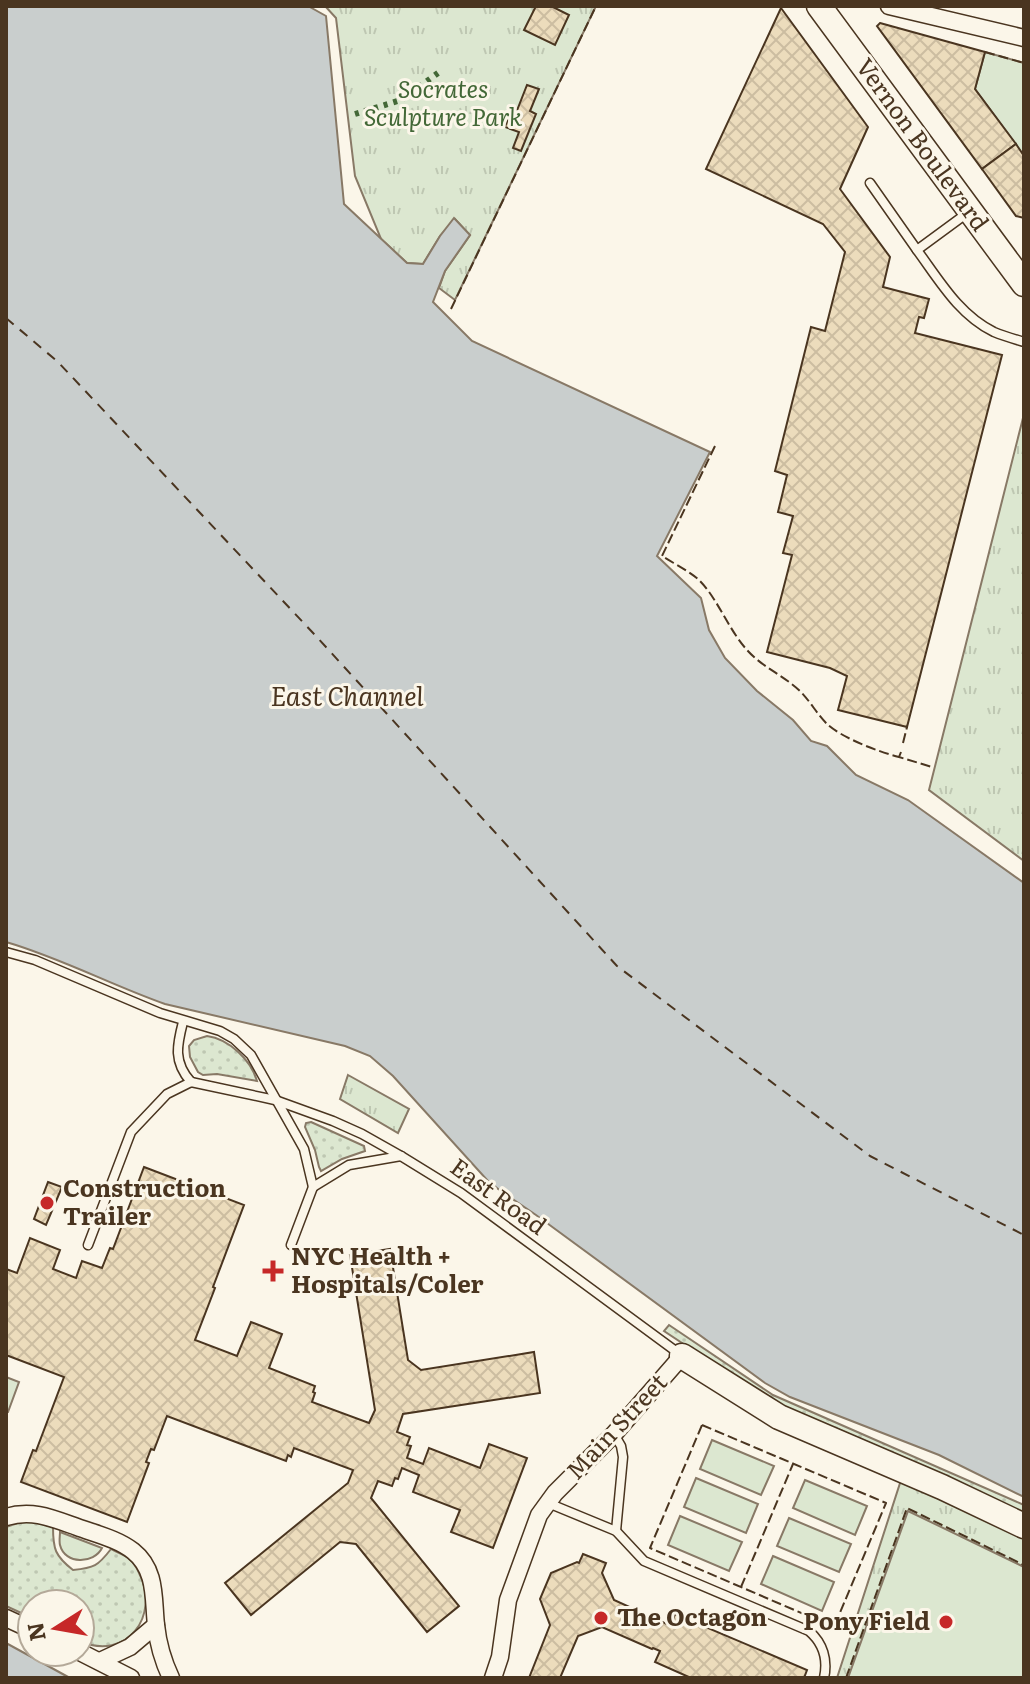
<svg xmlns="http://www.w3.org/2000/svg" width="1030" height="1684" viewBox="0 0 1030 1684" font-family="Literata,serif">
  <style>
    .grass { fill: url(#grass-dots); stroke: #887966; stroke-width: 2 }
    .park { fill: url(#park-tufts); stroke: #887966; stroke-width: 2 }
    .garden { fill: #dce7d0; stroke: #887966; stroke-width: 2 }
    .water { fill: #c9cecd; stroke: #887966; stroke-width: 2 }
    .lines { fill: none; stroke-linecap: round; stroke-linejoin: round }
    .ferry { stroke: #4a3520; stroke-width: 2; stroke-dasharray: 10 8; stroke-linecap: butt }
    .building { fill: url(#building-cross-hatch); stroke: #4a3520; stroke-width: 2 }
    .lane-casing { stroke: #4a3520; stroke-width: 11 }
    .street-casing { stroke: #4a3520; stroke-width: 19 }
    .secondary-casing { stroke: #4a3520; stroke-width: 27 }
    .lane { stroke: #fbf6e9; stroke-width: 8 }
    .street { stroke: #fbf6e9; stroke-width: 16 }
    .secondary { stroke: #fbf6e9; stroke-width: 24 }
    .hedge { stroke: #436837; stroke-width: 6; stroke-dasharray: 4 6; stroke-linecap: butt }
    .fence { stroke: #4a3520; stroke-width: 2; stroke-dasharray: 10 4; stroke-linecap: butt }
    .poi-dot { fill: #c62828; stroke: #fbf6e9; stroke-width: 3 }
    .labels { text-anchor: middle; stroke-width: 6; stroke-linejoin: round; paint-order: stroke }
    .park-label { font-size: 24px; font-style: italic; fill: #436837; stroke: #fbf6e9 }
    .street-label { font-size: 24px; fill: #4a3520; stroke: #fbf6e9 }
    .poi-label { font-size: 24px; font-weight: bold; fill: #4a3520; stroke: #fbf6e9; text-anchor: start }
    .water-label { font-size: 26px; font-style: italic; fill: #4a3520; stroke: #fbf6e9 }
  </style>
  <defs>
    <pattern id="grass-dots" width="8" height="8" patternUnits="userSpaceOnUse" patternTransform="scale(2)"><rect width="8" height="8" fill="#dce7d0"/><path d="M2 2h.1M6 6h.1" fill="none" stroke="#bec7b2" stroke-width="1.8" stroke-linecap="round"/></pattern>
    <pattern id="park-tufts" width="24" height="20" patternUnits="userSpaceOnUse" patternTransform="scale(2)"><rect width="24" height="20" fill="#dce7d0"/><path d="M3 7l-1-3M5 7V3M7 7l1-3M15 17l-1-3M17 17v-4M19 17l1-3" fill="none" stroke="#bec7b2"/></pattern>
    <pattern id="building-cross-hatch" width="8" height="8" patternUnits="userSpaceOnUse" patternTransform="scale(2)"><rect width="8" height="8" fill="#ecdcbc"/><path d="M0 0l8 8M0 8l8-8" fill="none" stroke="#ccbda1"/></pattern>
  </defs>
  <rect width="100%" height="100%" fill="#fbf6e9"/>
  <g class="grass">
    <path d="M207 1036C229 1039 251 1060 257 1081L217 1074 203 1075 198 1072 190 1057 189 1046 194 1040Z"/>
    <polygon points="311,1122 364,1146 365,1151 342,1159 321,1171 319,1167 315,1150 305,1127 306,1123"/>
    <polygon points="669,1325 773,1395 1024,1505 1024,1514 798,1415 741,1382 664,1331"/>
    <path d="M27 1520 53 1527C53 1549 55 1556 73 1570 94 1568 98 1566 111 1549 116 1552 123 1554 128 1558 133 1562 137 1568 139 1573 161 1616 126 1662 80 1641V1604H32V1618L6 1606V1527Z"/>
  </g>
  <g class="park">
    <polygon points="325,6 596,6 455,300 439,288 445,271 470,235 455,219 440,236 423,264 407,263 381,239 355,176 336,18"/>
    <polygon points="1024,414 1024,861 929,790"/>
    <polygon points="348,1075 409,1109 398,1133 340,1099"/>
    <polygon points="902,1477 1024,1537 1024,1678 837,1678"/>
  </g>
  <g class="garden">
    <polygon points="985,52 1024,63 1024,156 975,89"/>
    <polygon points="6,1377 19,1382 8,1412 6,1412"/>
    <polygon points="712,1440 774,1466 761,1495 700,1469"/>
    <polygon points="696,1478 758,1504 746,1533 684,1507"/>
    <polygon points="805,1480 867,1506 855,1535 793,1508"/>
    <polygon points="908,1511 1024,1567 1024,1678 848,1678"/>
    <polygon points="680,1516 742,1542 729,1571 668,1545"/>
    <polygon points="789,1518 851,1544 839,1572 777,1546"/>
    <path d="M60 1532 102 1548C94 1564 65 1565 60 1545 59 1541 60 1535 60 1532Z"/>
    <polygon points="773,1556 834,1582 822,1611 761,1584"/>
  </g>
  <g class="water">
    <path d="M6 6H308L326 16 344 204 407 263 423 264 440 236 454 218 470 235 445 271 433 302 472 341 710 452 657 556 701 598 709 630 725 658 757 691 793 720 811 741 827 746 856 775 908 800 1024 883V1497L939 1455 790 1397 765 1383 536 1215 502 1192 488 1181 393 1076 370 1056 345 1046 165 1004C111 985 61 958 6 942Z"/>
    <polygon points="6,1643 70,1678 6,1678"/>
  </g>
  <g class="lines">
    <polyline class="ferry" points="6,318 58,362 315,635 617,966 870,1156 1024,1235"/>
  </g>
  <g class="building">
    <polygon points="536,6 551,6 569,15 555,45 524,30"/>
    <polygon points="781,8 868,127 840,189 890,257 883,287 929,299 924,318 919,317 915,333 1002,355 907,727 838,710 847,676 830,668 767,652 792,555 783,553 793,516 778,512 787,475 775,471 811,327 825,331 845,252 823,224 706,169"/>
    <polygon points="880,23 985,52 975,89 1016,144 982,169 877,26"/>
    <polygon points="527,85 539,89 530,111 536,114 521,151 513,148 519,132 505,127 511,111 516,113"/>
    <polygon points="1016,144 1024,156 1024,218 1016,216 982,169"/>
    <polygon points="144,1167 244,1205 213,1287 215,1288 195,1340 237,1356 251,1322 282,1334 269,1368 315,1386 313,1392 315,1393 312,1402 369,1423 375,1410 350,1255 390,1249 408,1360 421,1370 534,1352 540,1393 403,1414 397,1432 410,1437 407,1445 411,1446 407,1458 423,1464 429,1448 480,1468 489,1444 527,1458 493,1548 451,1532 460,1510 413,1492 419,1475 402,1468 398,1479 395,1478 392,1486 378,1481 371,1498 459,1606 427,1632 356,1544 340,1542 251,1615 225,1583 348,1483 353,1470 294,1448 291,1457 288,1455 286,1461 167,1416 154,1450 151,1449 146,1462 149,1463 127,1522 21,1482 33,1450 36,1451 64,1377 6,1355 6,1269 17,1273 30,1238 60,1250 53,1269 76,1278 82,1261 102,1268 110,1248 113,1249"/>
    <polygon points="48,1182 62,1187 46,1225 34,1219"/>
    <polygon points="583,1554 606,1563 602,1573 614,1600 671,1626 675,1614 807,1670 804,1678 691,1678 655,1662 660,1651 653,1648 652,1649 602,1627 578,1636 560,1678 529,1678 550,1625 540,1599 551,1573 577,1562 579,1563"/>
  </g>
  <g class="lines">
    <g class="lane-casing">
      <g id="lane">
        <polyline points="870,183 917,250"/>
        <path d="M966 214 917 250C939 280 959 315 994 332 1004 336 1014 339 1024 342"/>
        <polyline points="6,952 35,960 160,1013 220,1031 234,1039 251,1055 304,1149 313,1187 291,1245"/>
        <path d="M183 1022C177 1045 173 1062 191 1082"/>
        <polyline points="191,1082 275,1100 333,1121 362,1134 401,1156 461,1193 681,1355"/>
        <polyline points="313,1187 349,1165 401,1156"/>
        <polyline points="88,1245 131,1132 167,1094 191,1082"/>
        <polyline points="614,1434 621,1446 623,1457 616,1531"/>
        <path d="M548 1503 616 1531 644 1561 809 1631C823 1643 828 1660 824 1678"/>
      </g>
    </g>
    <g class="street-casing">
      <g id="street">
        <polyline points="889,6 1024,38"/>
        <path d="M6 1517C32 1509 52 1518 77 1527 96 1534 118 1539 133 1551 157 1570 153 1599 156 1625 158 1644 163 1661 171 1678"/>
        <polyline points="6,1618 32,1630"/>
        <polyline points="80,1652 131,1678"/>
        <polyline points="100,1661 130,1647 156,1625"/>
        <polyline points="493,1678 500,1657 508,1600 539,1515 555,1493 614,1434 682,1356"/>
      </g>
    </g>
    <g class="secondary-casing">
      <g id="secondary">
        <polyline points="819,6 1024,284"/>
        <polyline points="682,1356 779,1417 942,1487 1024,1526"/>
      </g>
    </g>
    <use href="#lane" class="lane"/>
    <use href="#street" class="street"/>
    <use href="#secondary" class="secondary"/>
    <polyline class="hedge" points="355,114 401,100 438,73"/>
    <g class="fence">
      <polyline points="985,52 1024,63"/>
      <polyline points="451,309 596,6"/>
      <path d="M715 446 662 556C673 563 687 570 698 579 717 597 728 629 747 650 762 667 783 675 800 691 810 701 817 714 827 724 842 738 879 752 899 757"/>
      <polyline points="903,743 907,727"/>
      <polyline points="901,752 899,757 932,767"/>
      <polygon points="702,1425 886,1503 834,1627 650,1548"/>
      <polyline points="741,1587 793,1464"/>
      <polyline points="846,1678 907,1508 1024,1565"/>
    </g>
  </g>
  <g class="poi-dot">
    <circle cx="47" cy="1203" r="8"/>
    <path d="M269 1259h8v8h8v8h-8v8h-8v-8h-8v-8h8z"/>
    <circle cx="601" cy="1618" r="8"/>
    <circle cx="946" cy="1622" r="8"/>
  </g>
  <g class="labels">
    <g class="park-label">
      <text x="443" y="98">Socrates<tspan x="443" dy="28">Sculpture Park</tspan></text>
    </g>
    <g class="street-label">
      <text transform="translate(922 145) rotate(54)" y="8">Vernon Boulevard</text>
      <text transform="translate(498 1197) rotate(36)" y="8">East Road</text>
      <text transform="translate(617 1427) rotate(-47)" y="8">Main Street</text>
    </g>
    <g class="poi-label">
      <text x="63" y="1197">Construction<tspan x="63" dy="28">Trailer</tspan></text>
      <text x="291" y="1265">NYC Health +<tspan x="291" dy="28">Hospitals/Coler</tspan></text>
      <text x="617" y="1626">The Octagon</text>
      <text x="930" y="1630" text-anchor="end">Pony Field</text>
    </g>
    <g class="water-label">
      <text x="347" y="706">East Channel</text>
    </g>
  </g>
  <rect width="1030" height="1684" fill="none" stroke="#4a3520" stroke-width="16"/>
  <g transform="translate(56 1628) rotate(259)"><circle r="38" fill="#fbf6e9" stroke="#b4a999" stroke-width="2"/>
  <path d="M0-6L14 30L0 20L-14 30Z" fill="#c62828"/>
  <text y="-12" font-size="22" font-weight="bold" text-anchor="middle" fill="#4a3520">N</text>
  </g>
</svg>
